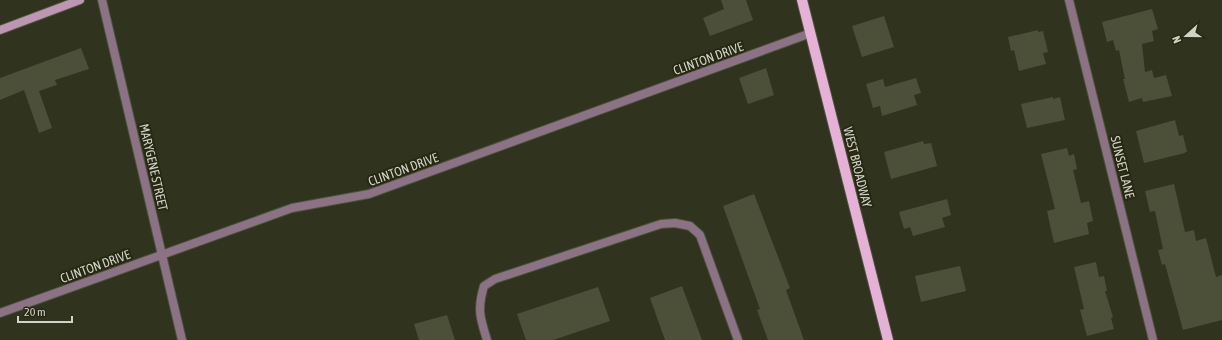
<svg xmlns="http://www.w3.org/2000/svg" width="1222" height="340" viewBox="0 0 1222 340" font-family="'Asap Condensed',sans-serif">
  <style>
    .building { fill: #4d5039 }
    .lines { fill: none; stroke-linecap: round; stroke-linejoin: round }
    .lane-casing { stroke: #4d503b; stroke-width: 10 }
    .street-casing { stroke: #4d503b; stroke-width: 10 }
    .secondary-casing { stroke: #4d503b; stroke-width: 10 }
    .primary-casing { stroke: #4d503b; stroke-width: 12 }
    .lane { stroke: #8b7284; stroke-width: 8 }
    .street { stroke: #8b7284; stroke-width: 8 }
    .secondary { stroke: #bd96b3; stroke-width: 8 }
    .primary { stroke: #e5b1d7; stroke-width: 10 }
    .labels { text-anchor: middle; stroke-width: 4; stroke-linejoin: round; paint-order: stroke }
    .street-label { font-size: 13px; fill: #d0d3c5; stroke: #272914 }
  </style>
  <rect width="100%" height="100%" fill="#30331d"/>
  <g class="building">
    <polygon points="721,0 746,0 753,20 710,36 703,18 724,9"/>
    <polygon points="1152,9 1158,29 1152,31 1154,41 1142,44 1145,72 1152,70 1154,78 1166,75 1172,96 1143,102 1142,98 1129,102 1123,79 1125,79 1119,50 1116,51 1113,40 1107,42 1102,22"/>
    <polygon points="884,16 894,47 862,57 852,26"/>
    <polygon points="1038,30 1038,32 1043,31 1048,52 1043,53 1046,64 1019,71 1014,50 1011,51 1008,37"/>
    <polygon points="81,48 89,69 55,80 57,85 39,91 52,128 39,133 24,90 0,100 0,78"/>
    <polygon points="766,68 774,95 748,104 739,78"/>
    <polygon points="916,78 921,93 914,95 917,105 882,116 880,106 873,108 866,84 883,79 885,87"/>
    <polygon points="1053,97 1053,99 1060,97 1065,120 1027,128 1021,104"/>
    <polygon points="1175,120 1179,136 1183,135 1187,152 1185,152 1185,153 1144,163 1136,131"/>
    <polygon points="923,141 924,144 931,143 937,166 891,179 884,152"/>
    <polygon points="1067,148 1069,156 1074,154 1077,169 1073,170 1081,203 1089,201 1093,221 1087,223 1089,234 1054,243 1047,211 1055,209 1041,154"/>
    <polygon points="1174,184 1185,232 1194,230 1196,241 1206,238 1216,277 1222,275 1222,320 1183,330 1165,264 1162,265 1158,250 1163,249 1155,211 1150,212 1145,191"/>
    <polygon points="754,194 790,288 786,290 804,340 768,340 757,310 760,309 723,206"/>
    <polygon points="947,199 951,215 942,218 945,227 913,236 910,227 904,229 899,212"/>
    <polygon points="1096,262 1099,277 1104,276 1107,291 1105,291 1113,317 1111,318 1114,329 1087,336 1080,310 1084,309 1074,267"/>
    <polygon points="960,266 966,291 921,302 915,276"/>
    <polygon points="682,286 702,340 665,340 650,298"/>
    <polygon points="598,287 610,321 553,340 526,340 517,314"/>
    <polygon points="447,315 455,340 419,340 414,324"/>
  </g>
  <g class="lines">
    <g class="lane-casing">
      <path id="lane" d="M487 340C480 318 477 309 484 286L495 279 661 224 675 223 690 226 700 235 738 340"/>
    </g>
    <g class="street-casing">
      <g id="street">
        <polyline points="102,0 182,340"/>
        <polyline points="1069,0 1153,340"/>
        <polyline points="0,313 292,208 369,194 811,33"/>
      </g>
    </g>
    <g class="secondary-casing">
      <polyline id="secondary" points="0,30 80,0"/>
    </g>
    <g class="primary-casing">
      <polyline id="primary" points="802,0 888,340"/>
    </g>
    <use href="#lane" class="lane"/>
    <use href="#street" class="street"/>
    <use href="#secondary" class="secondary"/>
    <use href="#primary" class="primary"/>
  </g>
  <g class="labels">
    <g class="street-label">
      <text transform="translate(708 58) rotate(-20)" y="5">CLINTON DRIVE</text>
      <text transform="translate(154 167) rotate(77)" y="5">MARYGENE STREET</text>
      <text transform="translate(858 167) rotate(76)" y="5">WEST BROADWAY</text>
      <text transform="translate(1123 167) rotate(76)" y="5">SUNSET LANE</text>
      <text transform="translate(403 169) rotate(-20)" y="5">CLINTON DRIVE</text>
      <text transform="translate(95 266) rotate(-20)" y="5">CLINTON DRIVE</text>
    </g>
  </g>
  <g transform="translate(1186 36) rotate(249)" stroke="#272914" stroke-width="3" paint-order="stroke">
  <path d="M0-3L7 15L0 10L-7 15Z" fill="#d0d3c5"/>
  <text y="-6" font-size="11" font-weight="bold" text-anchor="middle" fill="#d0d3c5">N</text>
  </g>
  <path d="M18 316v6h54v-6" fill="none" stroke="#d0d3c5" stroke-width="2"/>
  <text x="24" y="316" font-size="12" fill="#d0d3c5" stroke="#272914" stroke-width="3" paint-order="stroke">20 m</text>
</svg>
